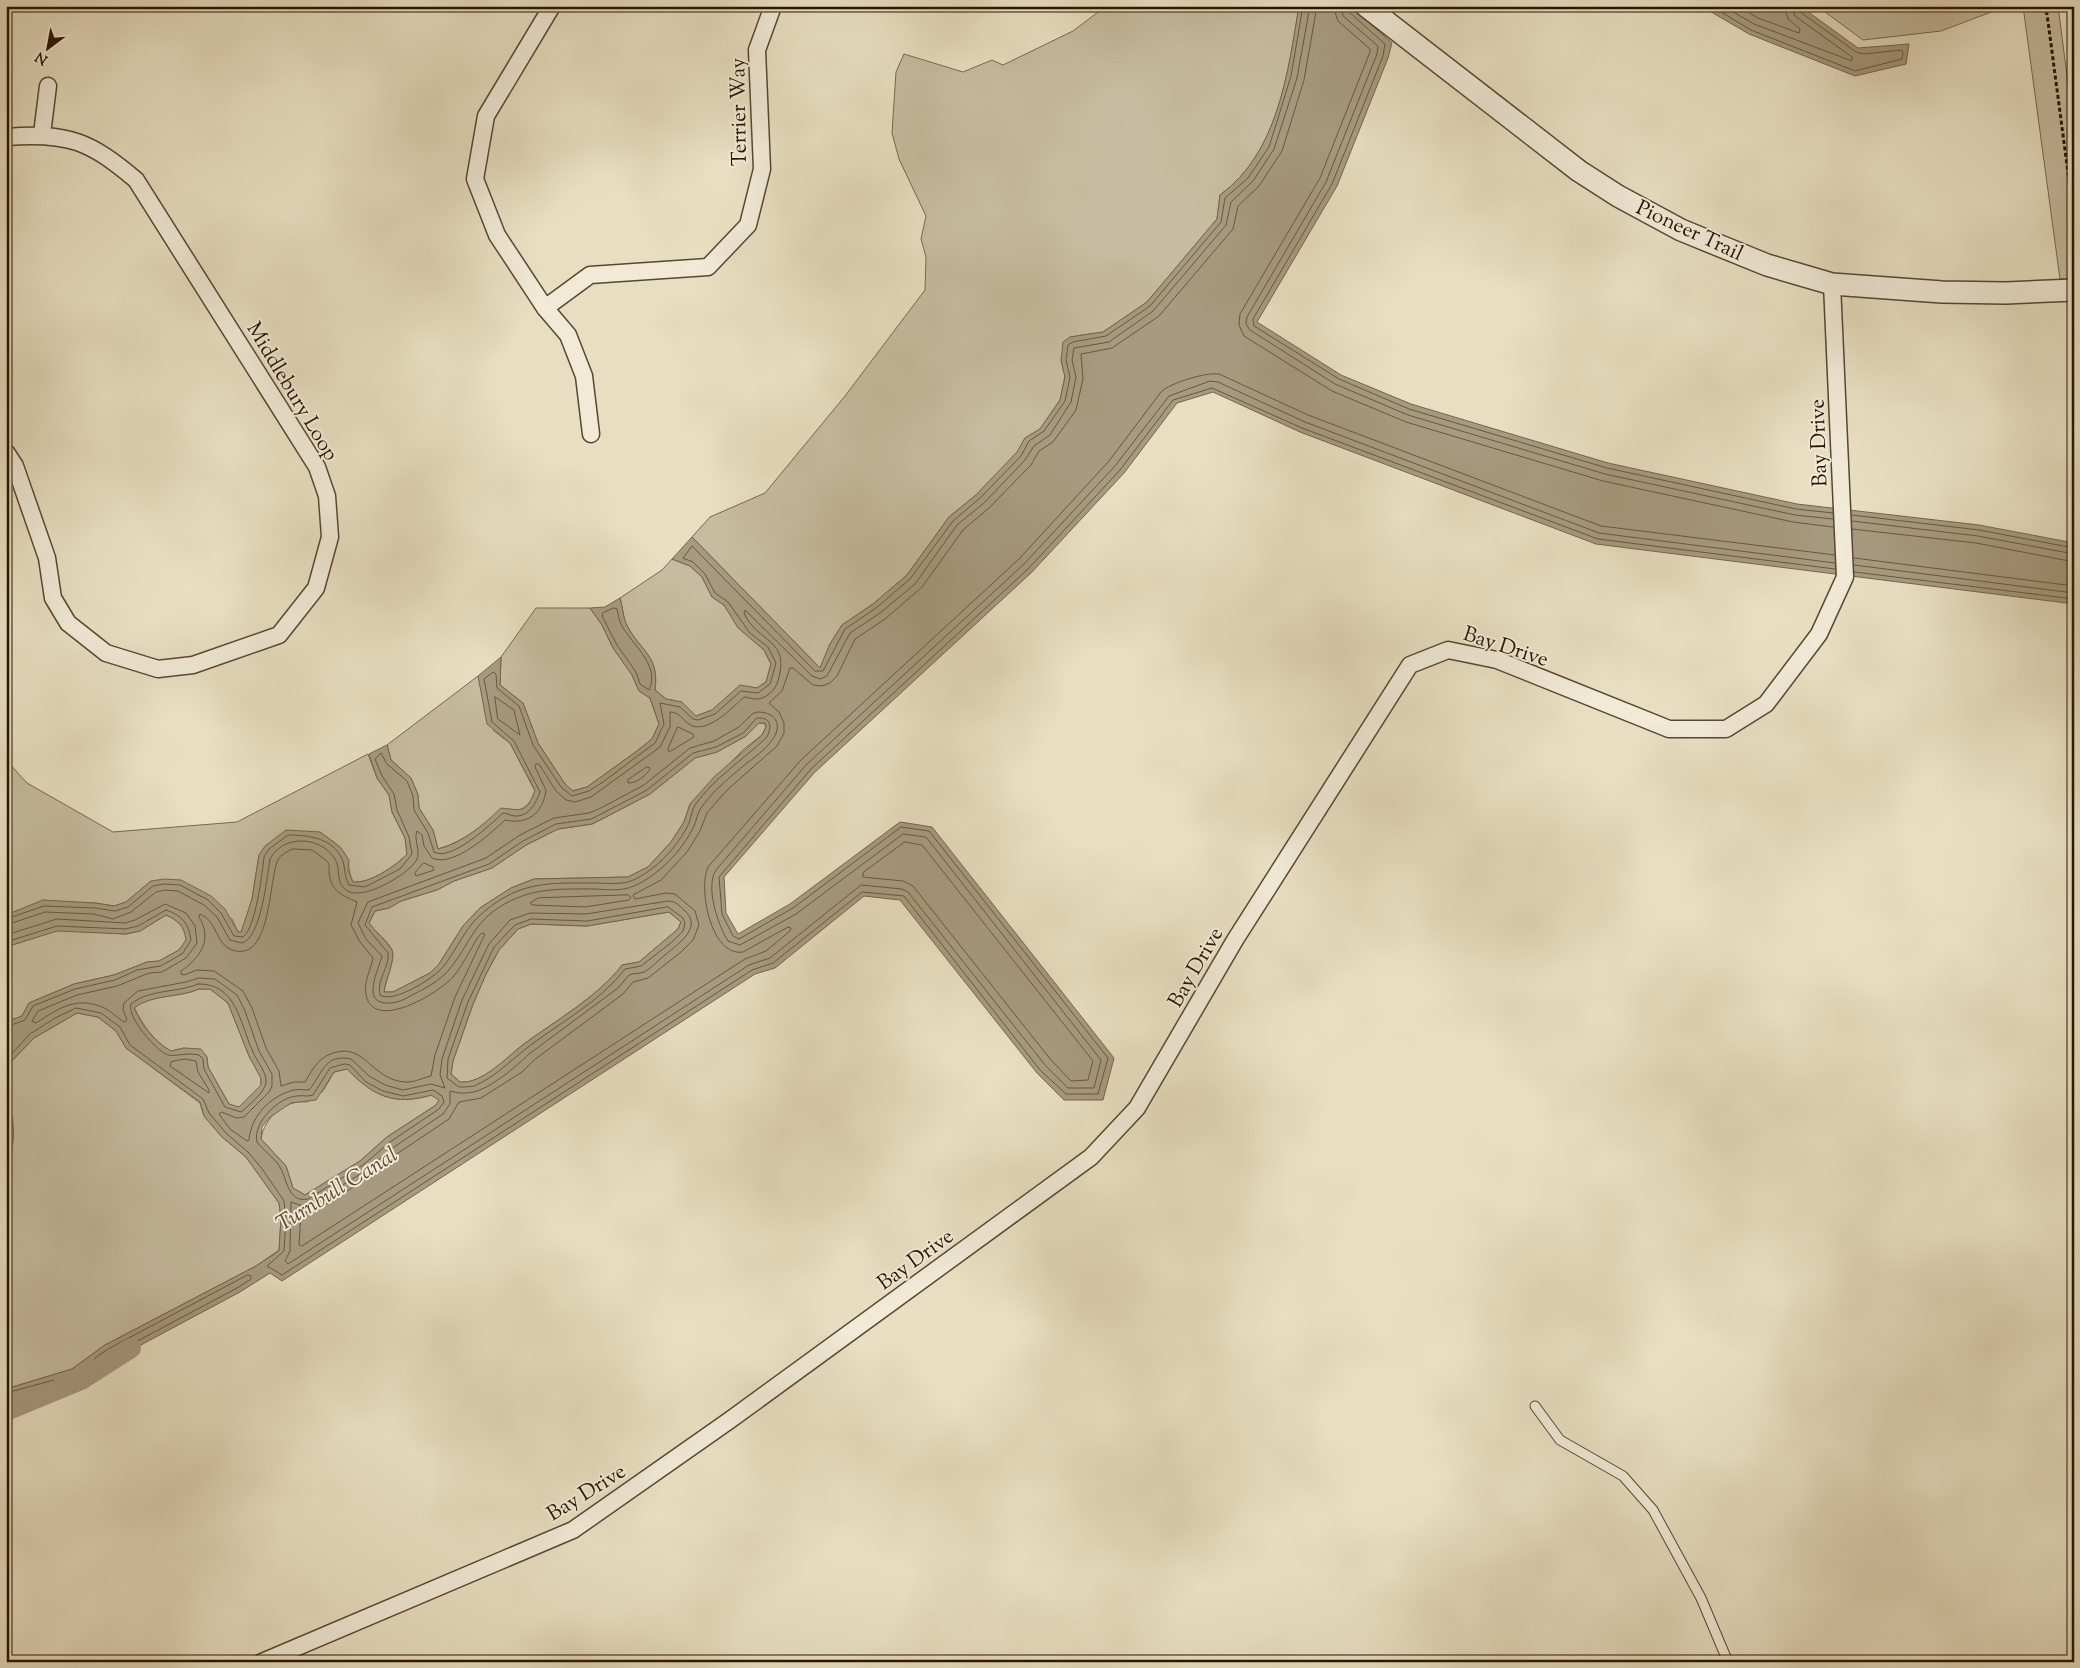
<svg xmlns="http://www.w3.org/2000/svg" width="2080" height="1668" viewBox="0 0 2080 1668" font-family="'Sorts Mill Goudy',serif">
  <style>
    .green { fill: #c7bca1; stroke: #786850 }
    .water { fill: #a79a80; stroke: #74644d; fill-rule: evenodd }
    .lines { fill: none; stroke-linecap: round; stroke-linejoin: round }
    .shore { stroke: #685740; stroke-width: 1 }
    .canal { stroke: #a79a80; stroke-width: 20 }
    .service-casing { stroke: #584730; stroke-width: 11 }
    .minor-casing { stroke: #584730; stroke-width: 19 }
    .tertiary-casing { stroke: #584730; stroke-width: 24 }
    .path { stroke: #281400; stroke-width: 3; stroke-dasharray: 4 2.5; stroke-linecap: butt }
    .service { stroke: #f0ead7; stroke-width: 9 }
    .minor { stroke: #f0ead7; stroke-width: 16 }
    .tertiary { stroke: #f0ead7; stroke-width: 21 }
    .labels { text-anchor: middle; stroke-width: 4; stroke-linejoin: round; paint-order: stroke }
    .street-label { font-size: 21px; fill: #281400; stroke: #f0ead7 }
    .water-label { font-size: 22px; font-style: italic; fill: #5b4a33; stroke: #f0ead7 }
  </style>
  <rect width="100%" height="100%" fill="#e8dfc2"/>
  <filter id="stains"><feTurbulence type="fractalNoise" baseFrequency=".004" numOctaves="4"/><feColorMatrix values="0 0 0 0 .2 0 0 0 0 .09 0 0 0 0 .02 0 0 0 .5 -.17"/></filter>
  <radialGradient id="worn" r=".72"><stop offset=".6" stop-color="#630" stop-opacity="0"/><stop offset="1" stop-color="#630" stop-opacity=".3"/></radialGradient>
  <g class="green">
    <path d="M1106 6H1299C1288 73 1278 153 1220 195L1217 219 1147 302 1103 332 1070 337 1061 360 1065 376 1060 400 1040 429 1025 438 1018 452 976 495 949 517 907 575 873 604 842 625 830 644 820 668 692 537 710 517 765 493 845 396 925 290 926 257 921 239 926 216 899 159 892 133 896 72 904 54 963 72 992 60 1003 65 1073 31Z"/>
    <polygon points="1817,6 2007,6 1941,31 1863,40"/>
    <polygon points="2023,6 2058,6 2074,130 2074,278 2060,279"/>
    <path d="M672 559 690 566 702 577 712 597 724 605 739 628 764 650 771 664 766 682 757 688 740 686 712 710 696 716 682 702 666 699 655 690C660 653 637 650 625 621 623 614 622 605 620 598L662 570Z"/>
    <polygon points="536,608 590,608 602,625 613,648 632,675 639,691 650,698 659,724 652,739 637,751 587,787 572,791 565,784 538,743 523,703 500,685 501,657"/>
    <path d="M478 676 494 731 510 743 535 791C531 803 527 807 515 812L510 809C485 821 465 842 438 849L433 830 419 808 418 795 411 778 391 760 387 745Z"/>
    <path d="M759 723H764L766 727 762 735 744 749 690 804 684 822 671 842 648 867 628 877 534 879 511 888 480 908 463 926 439 964 430 973 393 992H384C385 982 396 958 392 950 387 940 376 933 369 923L375 911 389 908 401 901 437 890 454 881 492 868 526 845 558 829 592 824 604 818 650 794 695 758 717 752 746 736Z"/>
    <path d="M368 754 377 778 389 795 392 812 405 838 407 854C396 866 369 884 353 882 349 874 350 870 348 862 346 848 330 840 320 832L259 855 252 899 242 932H238L232 919 151 881 126 902 114 906 95 903 43 901 6 915V760L27 783 113 832 237 822Z"/>
    <path d="M669 912 681 922 678 929 639 962 622 965C599 996 555 1021 524 1044 508 1056 491 1076 471 1081 468 1082 463 1082 460 1082L451 1074 453 1061 473 1004 486 974 499 950 518 929 531 924 587 926Z"/>
    <path d="M166 915C179 921 184 926 187 940L179 950 159 961 147 962 114 975 74 984 29 1003 22 1016 6 1022V947L57 930 126 934 140 931Z"/>
    <path d="M199 989H210L228 1003 249 1056 261 1078V1085L239 1108 229 1104 208 1067 207 1057 184 1048 171 1051C154 1042 142 1024 134 1007 152 994 179 998 199 989Z"/>
    <polygon points="77,1013 98,1017 116,1031 126,1048 200,1103 204,1116 222,1137 246,1157 279,1203 281,1218 279,1250 256,1266 105,1345 72,1369 6,1389 6,1161 12,1152 13,1119 6,1101 6,1067 34,1038"/>
    <path d="M347 1069C373 1096 394 1106 432 1095L440 1100 436 1105 387 1137 360 1161 305 1195 293 1188 286 1166 261 1139C264 1118 285 1099 307 1102L323 1091 334 1072Z"/>
  </g>
  <g class="water">
    <path d="M1299 6H1350L1392 43 1388 58 1337 186 1257 322 1341 375 1411 404 1608 463 1797 504 1979 525 2074 543V604L1596 544 1300 432 1213 392 1177 403 1124 473 1032 572 814 773 724 877 726 913 738 934 790 904 900 822 932 827 1114 1058 1103 1100H1064L1037 1073 900 900 864 896 775 968 755 974 282 1281 270 1273 240 1292 6 1417V1389L72 1369 105 1345 256 1266 279 1251 281 1218 279 1203 246 1157 222 1137 204 1116 200 1102 126 1048 116 1031 98 1017 77 1013 34 1038 6 1067V1022L22 1016 29 1003 74 984 114 975 147 962 159 961 179 950 186 940C184 926 179 921 166 915L140 931 126 934 57 931 6 947V915L43 900 95 903 114 906 126 902 151 881 164 879 181 880 211 896 225 909 238 932H241L252 899 259 855 265 846 286 830 320 832 340 847 349 860 348 870 353 882C369 884 396 866 407 854L405 838 392 812 389 795 377 778 369 754 387 745 391 760 411 778 418 795 419 808 433 830 438 849C463 843 483 825 501 808 521 810 527 814 535 790L510 743 487 724 478 676 501 657 500 685 523 703 538 743 565 784 573 791 587 787 637 751 652 739 659 724 650 698 639 691 632 675 613 648 602 625 590 608 605 607 620 598C622 605 623 614 625 621 637 650 660 653 655 690L666 699 682 702 696 716 712 710 740 685 757 688 766 682 771 664 764 650 738 628 724 605 712 597 702 577 690 566 672 559 692 537 820 668 830 644 842 625 873 604 907 575 949 517 976 495 1017 452 1025 438 1040 429 1060 400 1065 377 1061 360 1063 342 1070 337 1103 332 1147 302 1217 219 1220 195C1278 153 1288 73 1299 6ZM759 723H765L766 727 762 735 714 777 690 804 684 822 671 842 648 867 628 877 534 879 511 888 480 908 463 926 439 964 430 973 393 992H384C385 981 396 958 392 950 386 940 376 933 369 923L375 911 389 908 401 901 437 890 454 881 492 868 526 845 558 829 592 824 604 818 650 794 695 758 717 752 746 736ZM669 912 681 922 678 929 639 962 622 965C599 996 555 1021 524 1044 508 1056 491 1075 471 1081 468 1082 463 1082 460 1082L451 1074 453 1061 473 1004 486 974 499 950 518 929 531 924 587 926ZM199 989H210L228 1003 249 1056 261 1078V1085L239 1107 229 1104 208 1067 207 1057 201 1049 184 1048 171 1051C154 1042 142 1025 134 1008 152 994 179 998 199 989ZM347 1069C373 1096 394 1106 431 1095L439 1100 436 1105 387 1137 360 1161 305 1195 293 1188 286 1166 261 1139 262 1127 270 1117 291 1103 316 1100 334 1072Z"/>
    <polygon points="1701,6 1800,6 1858,48 1909,44 1906,64 1855,76 1749,34"/>
    <path d="M6 1101C14 1121 18 1141 6 1161Z"/>
  </g>
  <g class="lines">
    <g class="shore">
      <path d="M1317 6 1304 80 1282 151 1259 186 1238 206 1233 229 1159 316 1112 348 1081 354 1083 379 1076 410 1053 442 1039 451 1031 465 989 508 963 530 922 587 885 619 855 639 837 676 830 683 822 686 813 685 793 668H790L782 691 769 703 779 712 784 723V733L777 746 727 790 707 813 700 831 687 852 661 880 633 895 635 899 666 893 675 894 695 911 699 925 693 940 681 952 648 978 633 982 623 994 534 1060 522 1072 481 1098 459 1102 449 1119 398 1153 371 1176 315 1211 301 1214 299 1245 302 1246 745 959 766 951 790 931 791 928 788 927 743 952C711 957 698 889 708 867L801 760 1019 559 1109 461 1161 392C1170 383 1206 372 1219 374L1308 415 1601 526 1835 555"/>
      <polyline points="1333,6 1338,21 1370,49 1370,52 1320,178 1240,314 1239,325 1244,336 1332,391 1406,422 1603,481 1793,522 1833,527"/>
      <polyline points="1341,6 1343,16 1378,46 1377,54 1326,182 1247,317 1246,324 1250,330 1335,384 1408,415 1605,474 1795,515 1833,519"/>
      <polyline points="1347,6 1349,12 1385,44 1383,56 1332,184 1253,319 1254,326 1339,379 1409,409 1607,468 1796,509 1833,513"/>
      <polyline points="1711,6 1751,30 1855,71 1902,59 1903,52 1901,50 1864,54 1856,52 1800,12 1798,6"/>
      <polyline points="1723,6 1754,24 1852,61 1852,57 1795,16 1792,6"/>
      <polyline points="1738,6 1758,18 1799,33 1800,29 1788,19 1784,6"/>
      <polyline points="1852,515 1979,530 2074,548"/>
      <polyline points="1852,521 1978,536 2074,554"/>
      <polyline points="1852,529 1976,543 2074,562"/>
      <polyline points="1854,558 2074,586"/>
      <polyline points="1854,565 2074,593"/>
      <polyline points="1854,572 2074,599"/>
      <path d="M614 608 617 609C618 614 619 619 621 624 631 644 661 665 649 690L640 684 636 672 617 645 602 616 603 613Z"/>
      <polygon points="495,697 514,710 520,735 498,719"/>
      <path d="M758 712C769 712 779 717 777 730 773 747 748 761 735 773 723 783 710 795 701 808 697 813 697 820 694 826 682 851 659 875 634 886 623 891 608 890 596 889 559 889 530 887 498 908 471 926 466 952 446 973 437 982 426 988 414 994 405 999 397 1004 386 1003 361 1002 379 969 382 956L366 939 358 923 368 902 486 858 520 835 554 818 589 813 599 809 644 785 690 748 714 741 739 727 752 714Z"/>
      <path d="M757 718C771 717 772 726 767 737 743 760 714 778 695 805 692 810 691 817 689 823 678 847 655 871 631 881 620 885 605 883 593 883 550 883 522 881 486 910 466 925 458 948 443 967 434 978 393 1004 380 995 376 980 390 967 388 953L365 925 372 907 489 864 523 841 556 824 591 819 601 814 647 790 693 753 716 747 743 733Z"/>
      <polygon points="678,727 693,734 694,737 669,752 668,749"/>
      <path d="M647 767 650 768C648 775 635 784 628 783V780Z"/>
      <polygon points="905,842 922,845 1093,1061 1088,1080 1071,1081 1051,1060 913,886 903,881 863,877 863,873"/>
      <path d="M293 849 312 850 327 861C330 865 329 867 329 872 331 892 342 895 357 902L351 925 360 942 373 958C371 970 363 982 366 995 374 1033 440 992 453 977 463 965 470 950 478 937L482 933 485 934 455 997 435 1055 431 1076C422 1078 413 1083 405 1082 373 1080 365 1045 337 1052 319 1056 314 1067 305 1082H294L281 1086 279 1071 266 1048 252 1008 243 991 214 971 197 970 184 975 181 974V971C200 958 213 940 199 917L200 914C217 920 216 945 232 950 272 963 268 881 278 860 280 855 288 851 293 849Z"/>
      <polygon points="424,863 433,867 434,870 416,876 415,873"/>
      <polygon points="628,895 631,897 629,900 585,907 533,905 530,903 538,898"/>
      <path d="M668 907 683 918 685 923 683 931 672 942 641 966 625 969C600 1002 559 1023 527 1048 510 1061 494 1078 474 1086 469 1087 463 1087 459 1087L447 1078 448 1059 468 1002 494 947 515 925 531 919 587 921Z"/>
      <path d="M6 919 44 906 95 908 115 911 128 907 153 886 164 884 180 885 208 900 221 913 234 936 243 937C256 927 262 874 264 857L269 849 288 835C308 835 333 838 342 859 346 868 343 873 349 885L365 887 400 869 412 854 409 837 397 810 394 794 382 776 375 759 381 753 387 764 407 781 413 796 414 810 428 833 434 852C451 862 491 824 503 813 508 813 510 816 515 816 529 817 536 803 540 792L514 741 492 722 484 679 493 672 496 674 497 688 519 706 533 745 561 787 572 796 589 791 603 782 655 743 664 724 660 703 680 707 693 719 698 720 715 714 741 691 758 693 770 684 776 663 768 647 750 633 728 602 715 593 705 574 693 562 683 558 692 546 815 671H823L845 629 876 608 910 579 953 521 980 498 1021 456 1029 441 1044 431 1065 401 1070 377 1066 360 1068 345 1073 342 1106 336 1150 306 1221 222 1225 198 1248 178 1269 147 1291 76 1303 6"/>
      <path d="M6 925 45 912 94 914 113 919 131 912 156 892 165 890 178 891 204 905 217 917 230 940 242 943C261 938 267 877 270 859 283 834 321 836 335 859 341 868 335 882 346 890 362 902 407 875 416 861 422 852 413 840 417 831L422 835 424 846 432 858C453 868 490 834 505 820 527 825 543 814 546 790L535 767 536 764H539L556 791 566 800 575 802 591 797 660 747 670 727V712C679 712 682 719 689 724 706 736 733 707 744 697 748 697 751 699 755 699 766 700 776 689 778 681 791 638 757 643 744 613L745 610 812 676 820 679 827 676 850 633 880 613 915 584 957 525 984 503 1025 460 1034 446 1050 435 1071 402 1076 377 1072 360 1074 348 1109 342 1153 311 1226 225 1231 202 1253 181 1274 149 1297 78 1310 6"/>
      <path d="M6 935 57 919 125 923 135 920 165 904 186 913 195 926 197 943 186 958 162 972 149 973 117 986 77 995 38 1011 32 1021 36 1023C58 1009 75 996 102 1007 111 1010 117 1019 125 1022L127 1020 123 1010 124 1003 138 991 186 982 199 978 215 979 237 995 245 1011 259 1051 272 1074V1086L269 1092 244 1117 236 1118 222 1112 219 1114 230 1129 247 1141 249 1140C251 1116 270 1096 294 1090 299 1089 304 1090 309 1090 322 1075 324 1053 351 1059L369 1076 385 1085 403 1090 431 1084 445 1088 440 1075 442 1059 462 1000 489 944 510 920 530 913 586 914 668 901C675 901 679 905 684 910 704 927 678 944 665 955 658 960 652 968 644 972 639 974 633 973 629 975L618 988 529 1054C517 1066 490 1089 473 1092 464 1094 458 1093 450 1091V1104L443 1114 394 1147 367 1170 310 1205 303 1206 291 1202 290 1251 285 1261 288 1264 749 965 770 958 861 885 902 889 908 892 1045 1065 1068 1088H1094L1101 1060 926 837 903 834 796 914 740 945 728 941C718 925 705 887 716 870L806 765 1024 564 1115 466 1169 396 1210 381 1218 382 1305 422 1599 533 1835 563"/>
      <path d="M6 942 57 926 125 929 138 926 166 910C182 915 189 924 191 940L183 953 170 961 160 966 137 970 115 980 75 989 33 1006 25 1020 6 1027"/>
      <path d="M198 984C237 983 240 1024 253 1052 257 1062 267 1072 266 1083 264 1093 248 1106 241 1112L225 1107 204 1069 203 1059 199 1055C188 1052 174 1057 168 1055 156 1051 126 1016 131 1004 149 989 177 993 198 984Z"/>
      <polygon points="185,1059 196,1061 198,1072 209,1090 209,1093 170,1066 171,1062"/>
      <polyline points="6,1060 30,1034 55,1018 76,1008 101,1013 120,1027 130,1045 203,1099 209,1113 226,1133 249,1153 263,1170 284,1201 286,1218 284,1251 267,1266 282,1275 752,970 773,963 862,892 904,896 1040,1070 1066,1094 1098,1094 1108,1058 929,831 901,827 793,908 739,939 733,936 722,914 719,877 811,769 1029,568 1120,470 1173,400 1212,388 1302,428 1598,539 1835,569"/>
      <path d="M345 1064 350 1065 366 1082 383 1091 403 1096 433 1090 442 1096 444 1102 439 1109 390 1142 363 1165 308 1199C289 1203 287 1181 281 1169 276 1159 264 1151 257 1142 252 1123 279 1097 297 1096 303 1095 307 1097 313 1095L330 1068Z"/>
      <polygon points="248,1275 251,1276 251,1279 237,1288 98,1362 94,1362 95,1358 108,1349"/>
      <polyline points="6,1393 54,1380 57,1382 6,1411"/>
    </g>
    <polyline class="canal" points="6,1411 81,1380 131,1348"/>
    <g class="service-casing">
      <polyline id="service" points="1535,1406 1560,1440 1623,1476 1653,1510 1701,1598 1728,1662"/>
    </g>
    <g class="minor-casing">
      <g id="minor">
        <polyline points="552,6 486,116 475,179 497,235 545,308 568,335 584,376 591,434"/>
        <polyline points="42,134 48,86"/>
        <path d="M6 137C68 132 90 141 136 180L317 467 327 496 330 537 316 588 279 635 193 665 158 669 106 653 68 623 53 598 47 558 15 466 6 452"/>
        <polyline points="545,308 590,275 708,267 748,225 762,169 757,50 773,6"/>
        <polyline points="262,1662 573,1530 730,1420 1091,1157 1137,1108 1235,940 1410,665 1448,650 1497,660 1669,729 1726,729 1766,704 1819,634 1845,577 1832,284"/>
      </g>
    </g>
    <g class="tertiary-casing">
      <polyline id="tertiary" points="1366,6 1579,171 1618,196 1681,230 1767,265 1832,284 1942,292 2006,293 2074,290"/>
    </g>
    <polyline class="path" points="2042,6 2047,14 2074,218"/>
    <use href="#service" class="service"/>
    <use href="#minor" class="minor"/>
    <use href="#tertiary" class="tertiary"/>
  </g>
  <g class="labels">
    <g class="street-label">
      <text transform="translate(738 112) rotate(-91)" y="7">Terrier Way</text>
      <text transform="translate(1690 230) rotate(25)" y="7">Pioneer Trail</text>
      <text transform="translate(293 391) rotate(59)" y="7">Middlebury Loop</text>
      <text transform="translate(1818 443) rotate(-92)" y="7">Bay Drive</text>
      <text transform="translate(1506 646) rotate(18)" y="7">Bay Drive</text>
      <text transform="translate(1195 967) rotate(-60)" y="7">Bay Drive</text>
      <text transform="translate(915 1259) rotate(-36)" y="7">Bay Drive</text>
      <text transform="translate(586 1492) rotate(-32)" y="7">Bay Drive</text>
    </g>
    <g class="water-label">
      <text transform="translate(336 1188) rotate(-32)" y="8">Turnbull Canal</text>
    </g>
  </g>
  <rect width="2080" height="1668" fill="none" stroke="#e8dfc2" stroke-width="25"/>
  <rect x="8" y="8" width="2065" height="1653" fill="none" stroke="#281400" stroke-width="2.5"/>
  <rect x="12" y="12" width="2055" height="1643" fill="none" stroke="#281400"/>
  <g transform="translate(48 48) rotate(212)" stroke="#f0ead7" stroke-width="4" paint-order="stroke">
  <path d="M0-4L9 19L0 12L-9 19Z" fill="#281400"/>
  <text y="-8" font-size="14" font-weight="bold" text-anchor="middle" fill="#281400">N</text>
  </g>
  <rect width="100%" height="100%" filter="url(#stains)"/>
  <rect width="100%" height="100%" fill="url(#worn)"/>
</svg>
